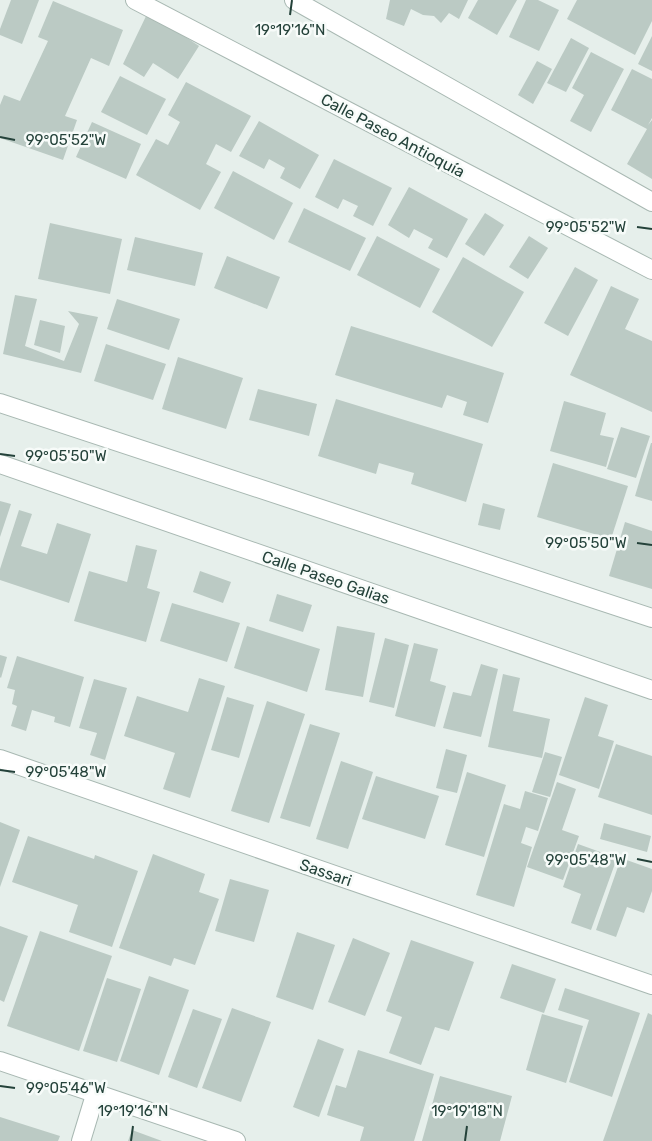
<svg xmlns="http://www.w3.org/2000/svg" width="652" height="1141" viewBox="0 0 652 1141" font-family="Rubik,sans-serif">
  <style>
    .building { fill: #bbcac4 }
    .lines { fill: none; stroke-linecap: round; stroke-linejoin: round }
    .minor-casing { stroke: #a8b8b2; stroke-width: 20 }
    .minor { stroke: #fff; stroke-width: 18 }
    .ticks { fill: none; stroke: #24423a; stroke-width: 2 }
    .labels { text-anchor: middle; stroke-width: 5; stroke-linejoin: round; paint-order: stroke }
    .street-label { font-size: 16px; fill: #24423a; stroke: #f7fbf9 }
    .ticks-label { font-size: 15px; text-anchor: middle; fill: #24423a; stroke: #f7fbf9; stroke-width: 5; stroke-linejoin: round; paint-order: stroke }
  </style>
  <rect width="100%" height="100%" fill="#e6efeb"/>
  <g class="building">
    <polygon points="11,0 39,0 22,44 0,35 0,29"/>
    <polygon points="390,0 468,0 459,19 449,13 441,23 434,16 423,15 411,9 404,26 386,19"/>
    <polygon points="478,0 517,0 497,35 468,18"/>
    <polygon points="526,0 538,0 559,10 539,51 509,37"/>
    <polygon points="577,0 652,0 652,21 635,55 567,19"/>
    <polygon points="53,1 123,30 109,66 91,58 65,116 77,120 63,160 0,138 0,105 4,95 20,101 48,41 38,37"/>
    <polygon points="148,12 199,46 178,79 153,63 144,77 123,64"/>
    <polygon points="652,36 652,71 638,64"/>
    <polygon points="571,38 589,48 566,92 547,83"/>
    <polygon points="591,52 624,69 591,132 570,121 584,95 572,88"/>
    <polygon points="537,61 552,69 533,104 518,95"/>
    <polygon points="632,69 652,79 652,118 648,125 652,120 652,179 627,164 647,129 611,110"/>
    <polygon points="120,76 166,99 147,135 101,112"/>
    <polygon points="186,82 251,116 231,152 216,144 206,164 221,172 200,210 136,175 156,139 168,145 180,122 168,115"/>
    <polygon points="259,121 319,155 300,189 280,178 285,168 269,159 264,169 239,156"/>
    <polygon points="92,122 141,144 126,179 76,157"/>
    <polygon points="334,159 392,188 373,226 353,216 358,206 343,199 338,209 315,197"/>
    <polygon points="233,171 293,203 274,240 214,208"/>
    <polygon points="409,187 468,219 447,258 428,248 433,239 414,229 409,238 388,225"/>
    <polygon points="304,208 366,238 350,271 288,242"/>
    <polygon points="485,213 504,225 484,256 465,244"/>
    <polygon points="50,223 122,239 110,294 38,279"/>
    <polygon points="377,236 440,269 420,308 357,275"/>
    <polygon points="529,236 548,248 528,279 509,267"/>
    <polygon points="135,237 203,253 195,286 127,270"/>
    <polygon points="227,256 280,277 267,309 214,288"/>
    <polygon points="463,257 524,292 492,347 432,312"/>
    <polygon points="575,267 598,280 568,336 544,323"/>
    <polygon points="611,286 639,299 625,329 652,341 652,412 570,375"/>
    <polygon points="15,295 37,299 25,346 64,361 79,324 68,311 98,317 81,373 3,354"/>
    <polygon points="117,299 180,319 169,350 107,329"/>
    <polygon points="40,320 65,326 60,353 34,345"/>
    <polygon points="351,326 504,373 488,423 463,415 467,402 447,395 442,408 335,375"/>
    <polygon points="106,344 166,364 153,400 94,381"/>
    <polygon points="178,357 243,378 226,429 162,409"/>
    <polygon points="258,389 317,404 309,436 249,420"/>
    <polygon points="336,399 483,444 466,502 411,484 414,473 379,463 376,474 318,456"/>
    <polygon points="564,401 606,413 600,435 614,438 606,467 550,451"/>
    <polygon points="621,427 650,436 636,478 607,469"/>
    <polygon points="651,443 652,443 652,501 635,496"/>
    <polygon points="553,463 628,486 611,539 537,517"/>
    <polygon points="0,501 11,504 0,537"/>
    <polygon points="483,503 505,509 500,530 478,525"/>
    <polygon points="19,510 32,514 21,546 47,554 57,523 91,534 69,603 0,580 0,569"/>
    <polygon points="625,522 652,531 652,589 609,576"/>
    <polygon points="136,545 157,550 147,588 160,592 146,642 74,621 89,571 127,582"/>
    <polygon points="200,571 231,582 223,603 193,592"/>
    <polygon points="277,594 312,605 303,632 269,621"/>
    <polygon points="172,603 240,623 227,662 160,641"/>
    <polygon points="247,626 320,649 307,692 234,668"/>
    <polygon points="337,626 375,633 363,697 325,690"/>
    <polygon points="385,638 409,645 394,708 369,702"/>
    <polygon points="414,643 438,649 430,681 446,686 435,727 395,716"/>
    <polygon points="0,655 7,657 1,678 0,677"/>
    <polygon points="17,656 84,677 70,727 54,722 55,717 32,710 26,731 11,726 17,706 12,704 15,690 7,688"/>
    <polygon points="481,664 498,669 481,737 443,728 453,692 471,696"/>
    <polygon points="503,674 520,678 513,711 550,719 542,758 488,747"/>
    <polygon points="199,678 225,686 190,798 163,789 175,753 124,736 137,696 188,712"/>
    <polygon points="94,679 127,688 105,760 90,755 97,733 79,728"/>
    <polygon points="227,697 254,705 239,758 211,750"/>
    <polygon points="585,697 608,705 598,736 614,741 599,789 559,775"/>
    <polygon points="267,701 305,714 269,823 231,811"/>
    <polygon points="310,724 340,733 310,827 280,818"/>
    <polygon points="616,744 652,756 652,815 598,797"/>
    <polygon points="446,749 467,755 457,793 436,788"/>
    <polygon points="545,752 562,757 550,797 532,792"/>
    <polygon points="341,761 373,772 348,849 316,839"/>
    <polygon points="467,772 506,785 484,857 445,845"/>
    <polygon points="376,776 439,796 425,839 362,819"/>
    <polygon points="557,782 576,789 562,830 579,836 563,880 527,867"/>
    <polygon points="525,791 548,798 538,831 526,827 521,843 532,847 514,907 476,895 504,804 520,809"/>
    <polygon points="0,822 20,830 0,887"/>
    <polygon points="604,823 651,836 647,852 600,839"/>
    <polygon points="28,836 94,859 95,855 138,871 112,947 69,932 78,905 12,882"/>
    <polygon points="578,844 617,858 591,930 571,923 581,894 563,887"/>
    <polygon points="153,854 205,874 199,892 219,899 195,965 174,958 171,966 119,948"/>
    <polygon points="621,858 652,869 652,891 644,913 627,907 616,937 596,930"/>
    <polygon points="230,879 269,890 254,942 215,931"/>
    <polygon points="0,926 28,936 4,1002 0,1000"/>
    <polygon points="40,931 112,956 79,1051 7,1026"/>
    <polygon points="297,932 335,945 313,1010 276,997"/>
    <polygon points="353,938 390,953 365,1016 328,1002"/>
    <polygon points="411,940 474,962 449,1031 435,1027 421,1065 389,1053 402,1017 386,1011"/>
    <polygon points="512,964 556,979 544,1013 500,998"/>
    <polygon points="149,976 189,990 159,1075 120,1061"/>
    <polygon points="107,978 141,989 117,1062 83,1051"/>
    <polygon points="565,988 640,1013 612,1097 569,1082 589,1020 558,1010"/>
    <polygon points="232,1008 271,1022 241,1102 202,1088"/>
    <polygon points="193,1009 222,1019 197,1088 168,1077"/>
    <polygon points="648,1013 652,1015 652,1141 603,1141"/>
    <polygon points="542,1014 583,1026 566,1083 526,1070"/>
    <polygon points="318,1039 344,1049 319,1117 293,1107"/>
    <polygon points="358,1050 434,1074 414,1141 360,1141 364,1127 327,1115 336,1085 346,1088"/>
    <polygon points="440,1076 512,1096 500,1141 422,1141"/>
    <polygon points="0,1117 60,1136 58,1141 0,1141"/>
    <polygon points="132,1130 162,1141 128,1141"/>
  </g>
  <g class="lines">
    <g class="minor-casing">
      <g id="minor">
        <polyline points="135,0 652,270"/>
        <polyline points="294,0 652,202"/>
        <polyline points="0,403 652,618"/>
        <polyline points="0,464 652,690"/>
        <polyline points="0,759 652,985"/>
        <polyline points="0,1061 236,1141"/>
        <polyline points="81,1141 95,1095"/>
      </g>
    </g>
    <use href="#minor" class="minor"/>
  </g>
  <path class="ticks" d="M290 15 292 0M0 137 15 140M637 227 652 229M0 454 15 456M637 543 652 545M0 770 15 772M637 859 652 862M0 1086 15 1088M131 1141 133 1126M465 1141 467 1126"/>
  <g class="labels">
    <g class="street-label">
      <text transform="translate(393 135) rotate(28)" y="6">Calle Paseo Antioquía</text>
      <text transform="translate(326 577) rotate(19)" y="6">Calle Paseo Galias</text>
      <text transform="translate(326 872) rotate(19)" y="6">Sassari</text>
    </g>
  </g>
  <g class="ticks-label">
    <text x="290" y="35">19°19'16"N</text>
    <text x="66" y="145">99°05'52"W</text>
    <text x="586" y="232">99°05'52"W</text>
    <text x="66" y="461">99°05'50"W</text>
    <text x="586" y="548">99°05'50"W</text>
    <text x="66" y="777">99°05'48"W</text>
    <text x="586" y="865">99°05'48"W</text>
    <text x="66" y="1093">99°05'46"W</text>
    <text x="133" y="1116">19°19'16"N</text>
    <text x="467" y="1116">19°19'18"N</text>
  </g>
</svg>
